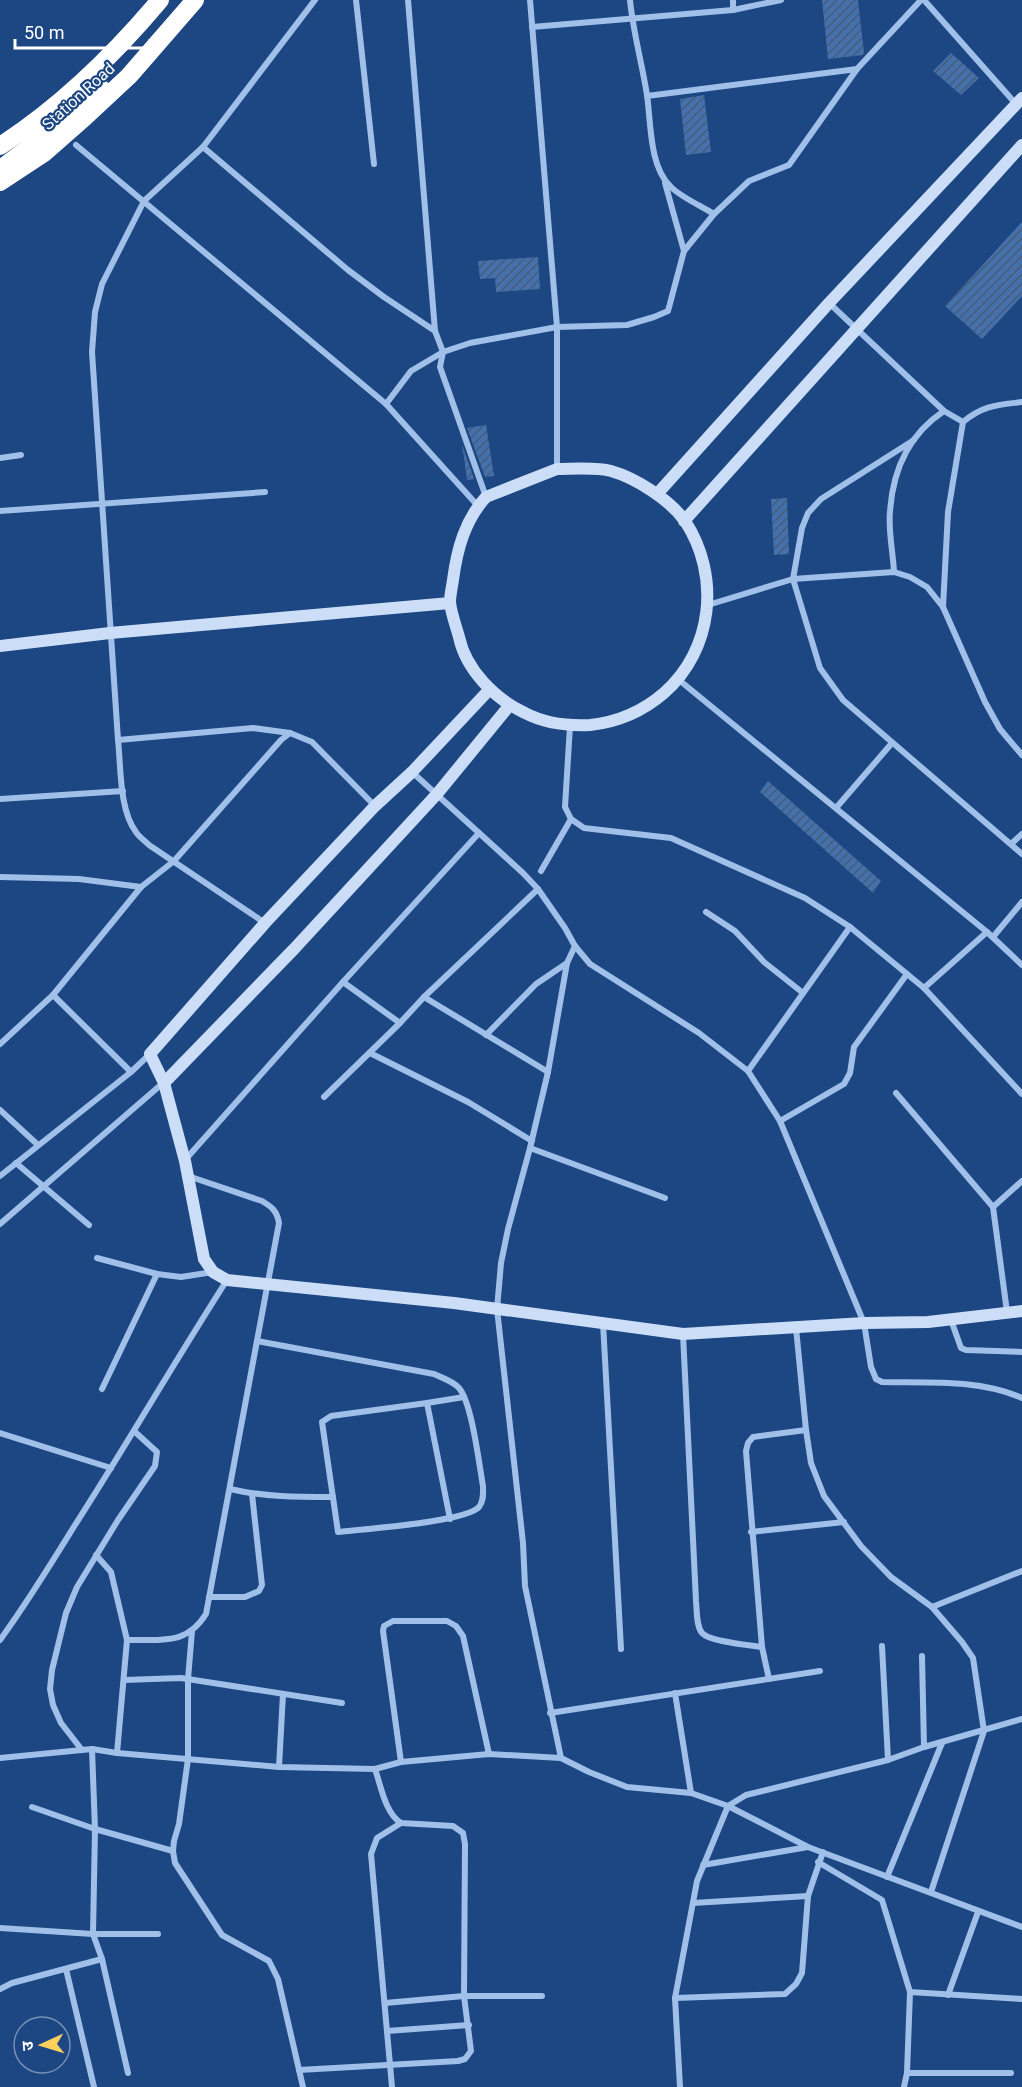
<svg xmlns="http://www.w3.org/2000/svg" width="1022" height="2087" viewBox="0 0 1022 2087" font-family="Roboto,'Noto Sans Devanagari',sans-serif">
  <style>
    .building { fill: url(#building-hatch) }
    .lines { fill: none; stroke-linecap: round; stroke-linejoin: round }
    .street { stroke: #a0c0ea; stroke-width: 6 }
    .secondary { stroke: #ccdef7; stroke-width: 12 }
    .highway { stroke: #fff; stroke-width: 18 }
    .labels { text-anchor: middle; stroke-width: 4.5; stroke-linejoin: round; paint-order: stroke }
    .street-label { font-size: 16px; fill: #fff; stroke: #1c4782 }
  </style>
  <defs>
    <pattern id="building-hatch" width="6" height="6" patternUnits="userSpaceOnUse" patternTransform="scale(1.5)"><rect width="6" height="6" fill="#4470ab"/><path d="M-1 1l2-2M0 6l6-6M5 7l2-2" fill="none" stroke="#485c77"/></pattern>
  </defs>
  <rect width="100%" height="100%" fill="#1c4782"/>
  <g class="building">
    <polygon points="822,0 858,0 864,53 863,55 828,59"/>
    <polygon points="951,53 979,78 961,95 933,71"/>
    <polygon points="704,95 711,152 686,155 680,99"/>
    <polygon points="1022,222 1022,296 982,339 945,306"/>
    <polygon points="538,257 540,289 496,292 495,278 480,279 478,261"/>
    <polygon points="486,425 494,476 485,477 467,428"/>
    <polygon points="462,444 474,479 467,480"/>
    <polygon points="787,498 789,554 774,555 771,499"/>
    <polygon points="768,781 881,881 873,893 760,792"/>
  </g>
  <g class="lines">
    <g class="street">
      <polyline points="356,0 374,164"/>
      <polyline points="408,0 435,331 443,352 440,367 486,497"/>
      <polyline points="530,0 557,327 557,469"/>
      <path d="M630 0C633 32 642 63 647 95 651 122 649 167 671 187 681 197 701 206 714 214"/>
      <polyline points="733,0 733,10"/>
      <polyline points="924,0 1016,104"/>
      <polyline points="532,27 733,10 781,0"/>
      <polyline points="647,96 857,69"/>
      <polyline points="76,145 386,404 478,506"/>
      <polyline points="203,147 348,270 384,297 435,331"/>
      <polyline points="665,183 684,251"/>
      <path d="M829 303 944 411 963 422C983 405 998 405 1022 402"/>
      <polyline points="386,404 411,371 443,352 470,343 557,327 627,325 654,317 668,311 684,251 714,214 749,181 789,165 857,69 921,0"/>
      <polyline points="914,440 821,499 808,513 802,528 793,579 820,668 843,700 1022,854"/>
      <polyline points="0,458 21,455"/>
      <polyline points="0,511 265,492"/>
      <path d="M894 572C893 552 888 530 890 511 893 470 909 434 944 411"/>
      <polyline points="708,605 793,579 894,572 910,577 927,587 943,607 985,702 1000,729 1022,755"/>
      <polyline points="943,607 948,512 963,422"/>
      <polyline points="679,680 987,932 1022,965"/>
      <polyline points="570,726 565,807 571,819 584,828 671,838 805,898 850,927 924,988 1022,1094"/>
      <polyline points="118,740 253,728 290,733 312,742 375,806"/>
      <polyline points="412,772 523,873 538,889 565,928 575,946 590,964 699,1033 748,1071"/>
      <polyline points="0,799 123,791"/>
      <polyline points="836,808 892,743"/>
      <polyline points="1011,844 1022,834"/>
      <polyline points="541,871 571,819"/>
      <polyline points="0,877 79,879 141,887"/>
      <polyline points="706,912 735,931 764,962 803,993"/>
      <path d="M265 923 149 845C145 841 139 837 136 832 119 810 121 766 118 740L92 352 95 312 102 284 144 201 203 147 315 0"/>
      <path d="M850 927 748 1071 780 1121 864 1323 871 1367 876 1379 882 1382C929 1383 979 1379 1022 1398"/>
      <polyline points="993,937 1022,902"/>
      <polyline points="343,982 400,1023"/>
      <polyline points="924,988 987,932"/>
      <polyline points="424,997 548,1072"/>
      <polyline points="486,1035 536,984 567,963"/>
      <polyline points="0,1044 53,995"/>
      <polyline points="370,1053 468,1102 532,1141"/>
      <polyline points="131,1072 53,995 141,887 174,861 281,740 290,733"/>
      <polyline points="896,1093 993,1207 1007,1312"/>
      <polyline points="324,1097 400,1023 424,997 538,889"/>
      <polyline points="0,1110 38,1145"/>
      <polyline points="780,1121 844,1084 850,1073 854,1047 907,974"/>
      <polyline points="530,1148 665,1198"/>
      <polyline points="185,1160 343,982 479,833"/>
      <polyline points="16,1163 89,1225"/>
      <polyline points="0,1176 131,1072 150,1054"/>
      <polyline points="993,1207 1022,1181"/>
      <polyline points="0,1224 163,1083"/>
      <polyline points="97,1258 157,1274 181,1277 213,1272"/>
      <polyline points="951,1320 961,1348 966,1350 1022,1352"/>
      <polyline points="603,1323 621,1649"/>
      <polyline points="796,1328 806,1430 811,1463 824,1496 861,1546 891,1577 932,1607 962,1642 973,1658 984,1731 931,1892"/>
      <path d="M683 1334 696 1601C697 1610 696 1626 702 1633 710 1642 749 1645 762 1647"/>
      <path d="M257 1341 434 1374C442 1378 453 1381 459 1388 472 1403 479 1464 483 1486 483 1493 484 1501 479 1507 466 1522 362 1529 338 1532L322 1422 331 1416 427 1403"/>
      <polyline points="102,1389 157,1274"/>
      <polyline points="0,1433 111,1468"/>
      <path d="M230 1489C264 1497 298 1497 333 1497"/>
      <polyline points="450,1519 427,1403 464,1397"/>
      <polyline points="751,1532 844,1522"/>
      <polyline points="96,1555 111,1572 127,1640 117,1753"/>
      <polyline points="209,1597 245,1597 259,1591 262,1585 252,1494"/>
      <polyline points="932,1607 1022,1571"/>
      <polyline points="192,1631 188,1679 188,1759 179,1824 174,1841 173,1851 175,1863 222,1935 269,1961 278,1979 303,2087"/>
      <path d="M0 1640C27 1603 51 1564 75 1525 127 1444 175 1361 227 1280"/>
      <path d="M127 1640C161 1639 186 1646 206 1614L279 1223C277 1211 272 1207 262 1201L188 1176"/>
      <polyline points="882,1646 888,1760"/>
      <polyline points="922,1656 924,1747"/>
      <polyline points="769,1679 762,1647 746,1451 748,1443 753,1437 806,1430"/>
      <polyline points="124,1680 181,1678 342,1703"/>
      <polyline points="675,1693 691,1793"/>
      <polyline points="550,1713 820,1671"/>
      <polyline points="92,1749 95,1829 93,1934 102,1959 128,2073"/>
      <polyline points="82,1750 61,1723 53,1705 50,1689 52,1670 66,1613 77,1587 118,1520 155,1466 157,1452 134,1431"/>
      <polyline points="0,1758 92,1749 117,1753 279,1767 375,1769 401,1762 489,1754 561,1758 589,1772 627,1787 691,1793 728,1806 808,1847 1022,1927"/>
      <polyline points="561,1758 525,1586 523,1543 497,1309 501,1263 508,1229 530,1148 548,1072 567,963 575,946"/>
      <polyline points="401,1762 383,1631 384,1626 393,1621 447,1621 456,1626 463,1636 489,1754"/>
      <polyline points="279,1767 283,1694"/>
      <polyline points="32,1807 95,1829 173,1851"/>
      <polyline points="818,1862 882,1900 910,1992 1022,1999"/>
      <polyline points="703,1865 808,1847"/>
      <polyline points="887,1877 942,1743"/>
      <polyline points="693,1903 808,1896"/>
      <polyline points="0,1928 93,1934 158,1934"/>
      <polyline points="66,1969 94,2087"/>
      <polyline points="0,1989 12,1983 102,1959"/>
      <polyline points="948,1995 978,1912"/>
      <polyline points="675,1998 785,1994 796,1984 802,1973 808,1896 823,1852"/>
      <polyline points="385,2003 464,1996 542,1996"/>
      <polyline points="387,2031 469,2025"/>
      <path d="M299 2070 458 2061 465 2059 471 2051 464 1996 465 1844 463 1833 453 1826 401 1823C385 1813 381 1786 375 1769"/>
      <polyline points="907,2073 1011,2073"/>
      <polyline points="392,2087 371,1854 377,1838 401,1823"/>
      <polyline points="680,2087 675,1998 697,1881 728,1806 746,1795 888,1760 924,1747 1022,1719"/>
      <polyline points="904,2087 907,2073 910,1992"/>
    </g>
    <g class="secondary">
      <path d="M557 469C572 469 597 467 611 471 636 478 670 500 685 521 721 576 713 650 664 693 642 712 619 722 590 725 567 726 546 724 525 713 495 699 466 670 459 637 456 626 451 613 450 602 450 595 452 587 453 580 457 549 465 520 486 497Z"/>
      <polyline points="658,493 829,303 1022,98"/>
      <polyline points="684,521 1022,145"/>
      <polyline points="0,646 110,633 450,603"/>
      <polyline points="489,690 412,772 375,806 265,923 150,1054 164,1083 185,1161 204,1259 213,1272 227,1280 454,1303 683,1334 864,1323 928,1322 1022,1311"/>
      <polyline points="164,1083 294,949 437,794 509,706"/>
    </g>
    <g class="highway">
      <path d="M0 146C62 106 113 56 160 0"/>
      <polyline points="6,165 35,143 100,87"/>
      <polyline points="0,182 44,153 85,117 129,76 195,0"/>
    </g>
  </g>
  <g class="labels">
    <g class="street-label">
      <text transform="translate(78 96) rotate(-42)" y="6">Station Road</text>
    </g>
  </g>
  <g transform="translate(42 2045) rotate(266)"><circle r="28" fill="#1c4782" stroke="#7791b4" stroke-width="1.5"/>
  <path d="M0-4.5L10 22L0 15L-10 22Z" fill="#fbd05d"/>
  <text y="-9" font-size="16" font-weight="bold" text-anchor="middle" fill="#ffffff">उ</text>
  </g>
  <path d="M15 39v9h135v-9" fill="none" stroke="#ffffff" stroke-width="3"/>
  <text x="24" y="39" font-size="18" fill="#ffffff" stroke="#1c4782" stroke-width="4.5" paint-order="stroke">50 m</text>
</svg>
